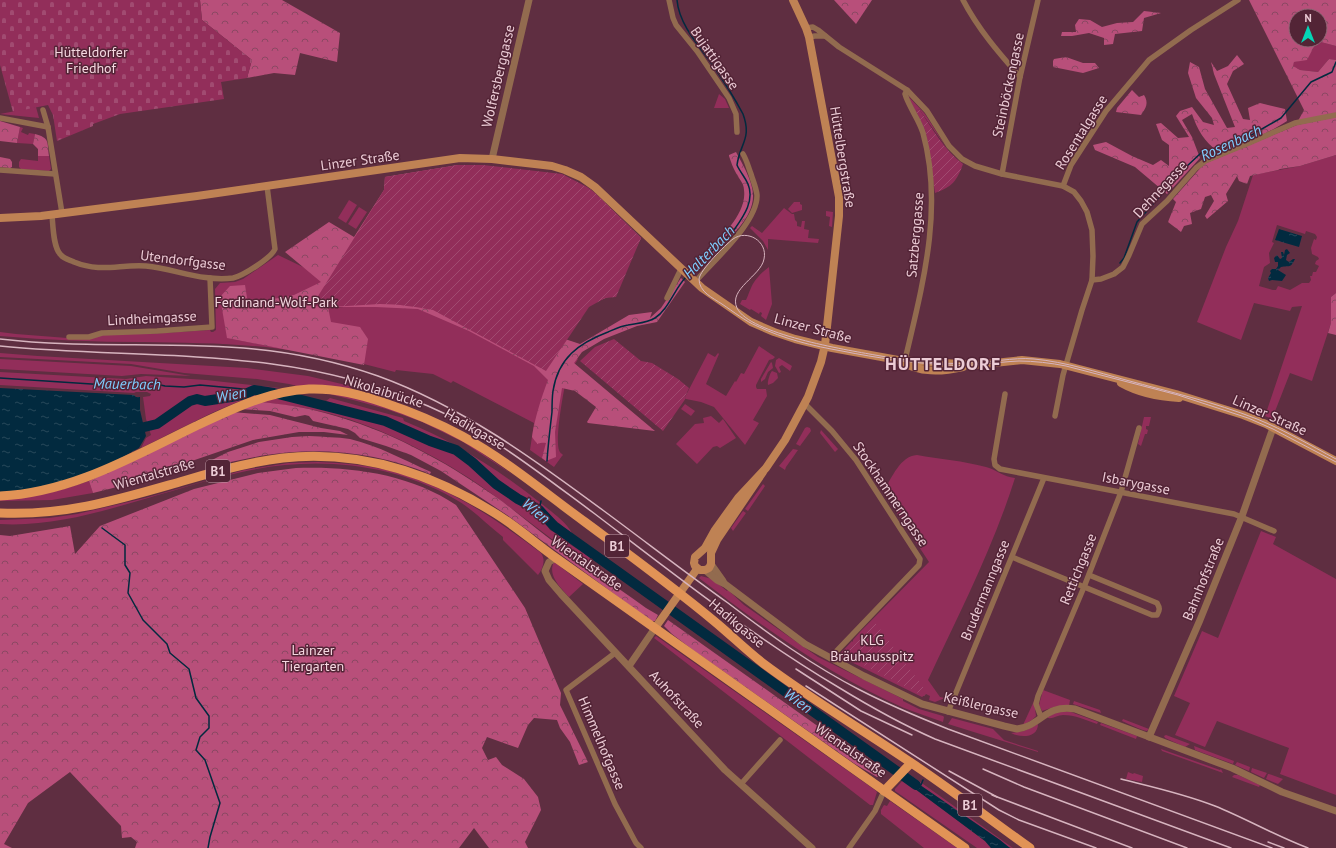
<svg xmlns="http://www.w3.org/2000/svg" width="1336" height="848" viewBox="0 0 1336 848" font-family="'PT Sans',sans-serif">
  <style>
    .green { fill: #922e5a; fill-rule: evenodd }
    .forest { fill: url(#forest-crowns); fill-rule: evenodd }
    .cemetery { fill: url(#cemetery-stones) }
    .garden { fill: url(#garden-furrows) }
    .water { fill: url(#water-ripples) }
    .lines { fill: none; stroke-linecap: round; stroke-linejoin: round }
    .stream { stroke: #022a3f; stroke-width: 1.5 }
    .river { stroke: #022a3f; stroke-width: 10 }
    .minor { stroke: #926b4f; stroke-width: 5.5 }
    .tertiary { stroke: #926b4f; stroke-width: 7 }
    .secondary { stroke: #bf8254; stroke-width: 8 }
    .primary { stroke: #e19356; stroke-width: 9 }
    .tram { stroke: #d7b4bf; stroke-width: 1 }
    .rail { stroke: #d7b4bf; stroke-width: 1.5 }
    .labels { text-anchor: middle; stroke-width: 3; stroke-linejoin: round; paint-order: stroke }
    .shield { fill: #532436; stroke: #be9aa6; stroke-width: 1 }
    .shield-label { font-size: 13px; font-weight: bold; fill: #ecccd6 }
    .park-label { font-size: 14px; fill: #f5d7e0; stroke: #532436 }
    .street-label { font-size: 14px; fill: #ecccd6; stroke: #532436 }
    .water-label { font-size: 15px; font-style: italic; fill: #7fceff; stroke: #532436 }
    .district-label { font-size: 18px; font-weight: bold; letter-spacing: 1px; fill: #ecccd6; stroke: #532436 }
  </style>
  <defs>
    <pattern id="forest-crowns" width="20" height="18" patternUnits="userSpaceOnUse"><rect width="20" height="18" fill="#b84f7a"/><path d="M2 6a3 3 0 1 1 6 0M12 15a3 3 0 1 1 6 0" fill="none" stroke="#8b4863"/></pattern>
    <pattern id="cemetery-stones" width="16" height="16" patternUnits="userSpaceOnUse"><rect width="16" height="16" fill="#922e5a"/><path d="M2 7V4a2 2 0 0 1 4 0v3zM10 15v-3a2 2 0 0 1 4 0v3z" fill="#a14b71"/></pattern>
    <pattern id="garden-furrows" width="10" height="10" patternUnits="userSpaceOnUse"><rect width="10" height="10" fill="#922e5a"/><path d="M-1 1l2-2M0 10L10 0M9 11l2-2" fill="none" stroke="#a14b71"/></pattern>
    <pattern id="water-ripples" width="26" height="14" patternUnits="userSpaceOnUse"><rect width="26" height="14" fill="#022a3f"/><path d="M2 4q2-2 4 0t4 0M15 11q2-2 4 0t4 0" fill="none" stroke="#27485a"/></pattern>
  </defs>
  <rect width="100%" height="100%" fill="#5f2e41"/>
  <g class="green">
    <polygon points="1336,19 1336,60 1329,59 1318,72 1300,70 1292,67 1294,62 1307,59 1317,41 1336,46"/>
    <polygon points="719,94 725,99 729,108 714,108"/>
    <polygon points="908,96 925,114 946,147 919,109 916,111 926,132 929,147 922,125"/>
    <polygon points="36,107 39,118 0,114"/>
    <polygon points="20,127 23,128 21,132 28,135 29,133 35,134 33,144 17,143"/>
    <path d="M1336 155V293L1331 297V323L1312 381 1290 373 1272 419 1265 416 1302 306 1292 307 1290 311 1254 303 1241 340 1197 322 1226 247 1238 221 1253 175 1300 166ZM1277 225 1305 234 1306 231 1315 234 1317 237 1316 240 1314 239 1311 248 1312 254 1318 257 1319 259 1316 261 1315 264 1319 266 1316 272H1313L1312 276H1310L1311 280 1309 283H1302L1290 290 1278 286 1276 290H1273L1259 286 1264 267 1270 263 1269 253 1274 243 1272 242Z"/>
    <polygon points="38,156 49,156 51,169 49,171 21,169 19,167 19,162 21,159 38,161"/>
    <polygon points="349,200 357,205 346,223 338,218"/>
    <polygon points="794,202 800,202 800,204 802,205 802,210 792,213 788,209"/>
    <polygon points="359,207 367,212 356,229 348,224"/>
    <polygon points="784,208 792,214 794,214 795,220 797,222 797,226 801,227 802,221 805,221 804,229 809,230 808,238 819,239 818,243 768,239 768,250 763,241 750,228 752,226 762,233"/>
    <polygon points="826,211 833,212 832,227 829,226 830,217 826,216"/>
    <path d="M278 255 328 279 315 306 331 308 380 304 416 307 566 349 578 359C574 366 568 373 566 381 563 393 555 440 559 450 560 453 561 453 563 455L562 456 554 467 530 450 534 423 453 381 451 383 433 374 396 370 395 372 325 354 227 338 301 352C249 343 196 343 143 342 95 342 48 340 0 336V332L16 334 80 339 102 334H147L210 330 211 332H213L216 330 215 289 220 283 235 282 243 279Z"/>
    <path d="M769 267 772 304 766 320 761 316 762 313 760 312 759 314 751 309 750 310 740 304 742 300H746C748 296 749 292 751 288 754 280 762 272 769 267Z"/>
    <polygon points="759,346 775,357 773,359 769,360 756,385 756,387 757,389 766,389 767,396 753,420 759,423 745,445 714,407 701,402 686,399 685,397 708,353 715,357 718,353 719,354 706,384 726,396 735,381 736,382 741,373 744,374"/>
    <polygon points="0,353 38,356 247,368 308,376 350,386 358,398 416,418 466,442 516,477 463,442 422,422 386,409 357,401 289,384 257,379 184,373 131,364 0,357"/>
    <polygon points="779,358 792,366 790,371 782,365 779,367 781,372 779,373 775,366 776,360"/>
    <polygon points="0,359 131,366 191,376 141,374 122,376 0,369"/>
    <polygon points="771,362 772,363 773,368 768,372 765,379 761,382 761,379"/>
    <path d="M772 371 777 373 778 378 773 383 768 385C767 382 770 373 772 371Z"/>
    <path d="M0 372 126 379 146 376 206 380 280 388C231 400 187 426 141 448L146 438 151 435 146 419 143 397 150 396 151 394 147 392H136L134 393 0 385Z"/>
    <path d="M279 396 385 424 440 449 456 453 475 467 476 472 495 487 532 509 540 515 550 530 563 537 568 543 591 558 586 565C547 536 509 505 469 478 427 451 371 423 323 412 302 407 281 404 260 402Z"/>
    <path d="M330 398 403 418 404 421C454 441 499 470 542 504 553 513 565 521 572 533 564 530 560 521 552 520L548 513 539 508 538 503 520 496 479 466 478 461 461 449 430 439 428 436 411 430 409 427 392 420 383 417 374 416 371 414 326 401Z"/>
    <polygon points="685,404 695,411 691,416 681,409"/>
    <polygon points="711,416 719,423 723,419 736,438 720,448 717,446 713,447 697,464 676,444 695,424 704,423 703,418"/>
    <polygon points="1144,417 1151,417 1149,426 1146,426 1146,429 1148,430 1147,434 1145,434 1141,446 1138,444"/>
    <polygon points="807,427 810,428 811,431 800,446 796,444 805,428"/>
    <polygon points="821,430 838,449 835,452 820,433"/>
    <polygon points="793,449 798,450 786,467 785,470 779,466"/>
    <path d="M917 455C939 459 964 461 986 467 997 470 1003 477 1015 478 993 548 959 614 928 680L940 697 945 698 935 702 929 700 930 696 926 694 922 697 839 656 840 654 852 641 853 642V640L860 632 929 562 885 495 884 490C892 478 900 456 917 455Z"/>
    <path d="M318 462C344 463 369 465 394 472 449 487 496 519 541 553 546 560 543 568 538 575L503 540V537C486 524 472 508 453 498 389 462 313 456 242 472 210 479 179 489 148 498 101 512 50 527 0 524V520L49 518 77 514 145 498 244 470 288 463Z"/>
    <path d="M89 481 93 493 52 500 0 501V500C31 498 60 491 89 481Z"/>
    <polygon points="763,484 765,486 748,511 745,509"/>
    <polygon points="743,511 746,513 733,531 731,528"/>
    <polygon points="1261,531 1276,537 1273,544 1336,579 1336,795 1280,774 1289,748 1217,721 1205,747 1175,735 1190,703 1174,696 1202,631 1218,638"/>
    <path d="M554 562 583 584 569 597C561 588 547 575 554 562Z"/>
    <path d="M701 576 712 579 727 591 728 590 744 605 818 657 903 699V701L919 709 943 716 944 717 943 722C930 717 916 713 904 708 829 675 763 627 699 578Z"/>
    <polygon points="656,636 875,790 877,792 873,805 870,805 654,638"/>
    <polygon points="1043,690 1070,700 1069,706 1054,707 1042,711 1039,705"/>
    <polygon points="1034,701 1036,716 1032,720 1023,725"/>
    <polygon points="1074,701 1100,710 1101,713 1073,704"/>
    <path d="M1064 711 1071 712 1098 722 1097 724C1086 720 1075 715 1063 715 1058 715 1053 719 1048 718V717L1055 713Z"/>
    <polygon points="952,718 993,729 1004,740 1038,751 1038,752 948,724"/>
    <path d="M1123 719 1149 729 1147 731C1141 730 1129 724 1122 721Z"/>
    <polygon points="1101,723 1137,736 1136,739 1100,725"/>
    <path d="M1038 724C1038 738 1021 738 1011 733L1024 731Z"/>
    <polygon points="1166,735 1190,744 1185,747 1165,738 1164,736"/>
    <polygon points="1194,746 1234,761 1233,764 1195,750"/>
    <polygon points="1161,749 1220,770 1221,769 1223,773 1162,751"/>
    <polygon points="1237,762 1250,767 1249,771 1235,765"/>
    <polygon points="1252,768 1267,773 1264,778 1251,772"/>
    <polygon points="1128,772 1133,774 1134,773 1143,776 1142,782 1126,779"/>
    <path d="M909 774 1013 848C1008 848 1004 844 1000 840L907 776Z"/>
    <polygon points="1268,774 1269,774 1283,779 1278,784 1266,779"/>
    <polygon points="1234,775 1238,775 1260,785 1259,787 1232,777"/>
    <polygon points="903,780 985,841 991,848 977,848 895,791 895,789"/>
    <polygon points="890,801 957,848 924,848 881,814 881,810 884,805 887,806"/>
  </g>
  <g class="forest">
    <polygon points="200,0 282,0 340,33 337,62 300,53 295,75 274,73 247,78 252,60 202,20"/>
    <polygon points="834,0 872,0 856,24"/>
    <path d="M1249 0H1336V46L1317 41 1307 60 1294 62 1293 66 1300 70 1318 72 1329 59 1336 60V113L1298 121 1304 110ZM1296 16H1320V40H1296Z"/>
    <polygon points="1144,11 1161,13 1144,18 1142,31 1115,34 1113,44 1104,45 1104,38 1089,33 1072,36 1061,36 1062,32 1076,32 1075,25 1079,19 1090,20 1102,27 1117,23 1133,22"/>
    <path d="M1237 55 1244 64 1233 71 1227 84 1243 119 1250 120 1248 108 1260 103 1285 109 1287 121C1268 133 1240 147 1218 151 1205 143 1197 129 1192 114L1182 120 1192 137 1200 158 1167 194 1135 167 1095 150 1093 145 1106 142 1132 156 1153 165 1161 160 1169 166V145L1162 140 1156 124 1161 123 1178 138 1189 137 1176 116 1180 111 1192 107 1203 122 1214 125 1212 118 1196 98 1188 73 1190 62 1199 67 1205 89 1227 128 1235 127 1214 74 1211 62 1217 71 1228 66Z"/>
    <polygon points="1066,57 1083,63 1095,63 1099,68 1083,73 1053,67 1053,61 1054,59"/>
    <path d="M1132 90 1139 97 1144 95C1149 103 1146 108 1141 115L1116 112 1117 108Z"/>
    <polygon points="1336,117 1336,155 1300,166 1280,169 1278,170 1250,176 1247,184 1239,181 1237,176 1226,194 1228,201 1207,219 1205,216 1214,201 1211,195 1205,197 1201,209 1190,213 1192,224 1184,226 1181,232 1168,222 1176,202 1173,199 1204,164 1297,125"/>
    <polygon points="0,121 20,127 17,143 0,141"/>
    <path d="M35 134C50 138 47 142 49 156H38V149L33 144Z"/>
    <path d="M736 152C742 163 753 182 753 195 754 225 712 251 694 273L689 267C708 250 748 218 744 190 744 183 739 179 736 173 733 168 731 162 729 156V155Z"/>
    <polygon points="0,157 10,159 12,162 12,167 10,168 0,167"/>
    <path d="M458 165H466L599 197 641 238 613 295 586 306 565 339 580 344 629 315 652 312 650 318 661 308 681 278 685 282 657 322 637 326 604 339 582 352 574 363 655 431 588 423 587 422 596 407 575 391 562 388 555 432 556 457 546 461 542 458 546 443C537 442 539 447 532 437 535 417 541 399 548 380L534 366 469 331 418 309 376 307H328L331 322 360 327 368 339 364 365 227 338 220 297 230 286 245 285 248 304 294 295 321 282 285 252 329 222 354 237 384 190 385 177Z"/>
    <polygon points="1336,293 1336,335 1328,333 1331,323 1331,297"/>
    <path d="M260 402C282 404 304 407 325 413 386 429 444 460 496 497 513 509 529 523 546 536 578 561 613 584 646 608L658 615 655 621H651L507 515 441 471 411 455 386 446 360 438 355 433 348 429 313 421 309 416 305 415 295 417 270 411 239 409Z"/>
    <polygon points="232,412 270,415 321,428 340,431 348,435 324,432 299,432 253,440 113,488 93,493 89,481"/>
    <path d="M309 436C323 437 337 437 350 439 379 446 404 460 431 472L430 474C380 453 321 446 266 455 248 458 230 462 213 466L208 462 228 452 259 442 292 437Z"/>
    <path d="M296 468C351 466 410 474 456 505L525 608 561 693 560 705 588 762 579 765 570 742 560 728 557 720 534 718 528 725 518 748 487 737 482 748 488 760 496 757 502 765 524 779 538 797 541 810 525 842 528 848H489L474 828 459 848H135L137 842 131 837 122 838 121 826 70 772 28 803 4 844 12 848H0V535L10 536 70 526 75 554 100 526 194 489 258 473Z"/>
    <polygon points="668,620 819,727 883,776 883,777 877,777 855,764 693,650 672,634 664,626"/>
  </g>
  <polygon class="cemetery" points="0,0 200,0 202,20 252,60 247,78 221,82 224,99 120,114 93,124 93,126 57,141 53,115 48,105 13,112 0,65"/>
  <g class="garden">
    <path d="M919 109C932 128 944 150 963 164 957 181 952 187 935 193L926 132 916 111Z"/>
    <path d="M458 165H483L562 174 587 187 594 192 641 238 616 297 605 298 589 307 546 371 433 310C416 307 398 304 380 304 358 305 337 308 314 306L315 301 384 190 385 177Z"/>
    <polygon points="614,339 641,361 652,363 678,379 689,388 685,397 686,398 663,431 580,361 595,347"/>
    <polygon points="874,621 927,692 924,696 842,654"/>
  </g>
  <g class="water">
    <polygon points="1279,229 1302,236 1299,247 1275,240"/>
    <path d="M1287 249 1290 253 1287 255 1286 260 1289 262 1293 259H1295C1290 269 1290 265 1281 267L1278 270 1286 275 1282 281 1272 280 1269 281 1268 278 1271 273 1270 271 1272 269H1276L1278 266V262H1275L1274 258 1277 255 1280 259 1282 258 1281 252H1283L1284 255 1285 250Z"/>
    <polygon points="0,388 134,395 136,397 140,397 140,410 146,436 139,448 112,463 63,482 19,491 0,492"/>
    <polygon points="907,776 1000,840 1010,848 991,848 985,841 903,780"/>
  </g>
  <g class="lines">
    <g class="stream">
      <path d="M677 0C679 24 698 45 712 64 723 80 734 97 743 114 752 139 740 143 737 165 740 172 745 177 748 184 755 201 743 217 734 230L690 272"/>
      <polyline points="1120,263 1124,258 1137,222 1186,167 1201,153 1248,137 1281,118 1311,82 1332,72 1336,62"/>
      <polyline points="0,378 122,386 132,384 156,384 165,386 184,387 200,385 254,390"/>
      <path d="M547 461C548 445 550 429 552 412 552 405 552 398 553 391 558 358 579 343 608 332 615 329 621 326 628 325 638 323 647 323 655 318 668 310 675 288 686 277"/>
      <polyline points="539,510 541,501"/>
      <polyline points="102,528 125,545 125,565 130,573 128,593 143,620 167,644 170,653 189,669 196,698 209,716 209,728 200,737 196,750 205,760 220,803 210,837 208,848"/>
      <polyline points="921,785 923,780"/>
    </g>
    <polyline class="river" points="132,430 157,424 190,401 197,399 205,401 231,397 245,394 254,390 274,393 385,421 430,441 456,450 472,462 496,484 518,499 539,510 554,526 916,785"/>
    <g class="minor">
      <polyline points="669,0 673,18 676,25 697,51 729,98 736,114 737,132"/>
      <path d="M963 0C978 29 999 53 1020 77"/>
      <polyline points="806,28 813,27 818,30 839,47 907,90 927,111 949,146 962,159 975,166 1002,174 1063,186 1074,192 1081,201 1087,212 1092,230 1093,256 1092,280 1082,310 1063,375 1055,416"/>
      <polyline points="809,37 815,36 825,36"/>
      <polyline points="43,110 48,127 62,213"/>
      <polyline points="0,118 48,127"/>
      <polyline points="0,170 55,174"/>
      <polyline points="1002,174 1020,77 1038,0"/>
      <polyline points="1063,186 1071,165 1106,111 1144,66 1149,60 1191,30 1238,0"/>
      <path d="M52 215C53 225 53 248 61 255 64 259 70 260 74 262 101 273 120 264 146 266 175 269 204 282 233 278 243 276 271 258 275 249L267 186"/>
      <polyline points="1092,280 1101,279 1114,274 1123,267 1129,255 1142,224 1167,201 1196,168 1205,161 1249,143 1295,123 1336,115"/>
      <path d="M695 282C713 261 758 222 757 195 756 187 753 181 751 174 748 166 747 161 743 154"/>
      <polyline points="667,298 681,269"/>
      <polyline points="69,337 89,337 102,333 157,331 212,327 210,278"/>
      <path d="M905 360C922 287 944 209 923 133 919 120 911 110 906 97L905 94 907 90"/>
      <polyline points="1005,394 994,459 995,465 1000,469 1234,514 1274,531"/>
      <polyline points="805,404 832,431 856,460 920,559 919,565 830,658"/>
      <path d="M1012 557 1152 615H1157C1160 610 1160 608 1157 603L1089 575"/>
      <polyline points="615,653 566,690 615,804 636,843 641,848"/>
      <polyline points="948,712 1044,478"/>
      <polyline points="1041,717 1036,704 1038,696 1084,587 1121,492 1139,428"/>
      <polyline points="741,784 780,740"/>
      <polyline points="849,848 875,811 884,791"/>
    </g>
    <g class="tertiary">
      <polyline points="492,159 529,0"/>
      <polyline points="556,558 549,562 545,571 549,580 561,594 725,770 812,848"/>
      <polyline points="711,564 723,581"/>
      <path d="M705 570 717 580 725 584 805 644 864 676 922 704 1004 726 1017 729C1041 726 1045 704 1075 709L1232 768 1282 792 1336 811"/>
      <polyline points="629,666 655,628"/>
      <polyline points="1149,737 1200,620 1242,516 1273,428"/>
    </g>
    <g class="secondary">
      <polyline points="0,218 41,216 197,196 460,158 492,159 552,166 565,170 581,177 595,187 702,288 751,322 774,332 795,339 832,348 898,360 975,365 1022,360 1060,364 1176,394 1243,415 1266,424 1336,461"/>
      <path d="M900 361C920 373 941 372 963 367"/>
      <path d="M1121 383C1139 393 1159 397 1179 398"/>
      <polyline points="763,472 717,540 711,553 711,564 709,568 705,570 700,570 695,566 694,563 695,557 705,548 715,530 738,498 766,468 785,440 808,397 821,362 825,345 839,216 839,197 809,37 806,28 793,0"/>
      <polyline points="655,628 697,569"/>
    </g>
    <g class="primary">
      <path d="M0 496C71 493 134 456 196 426 232 409 269 391 309 389 336 388 360 394 385 403 412 412 438 423 462 436 506 460 545 493 585 522 628 554 672 586 714 621 731 635 746 650 764 664 812 700 863 730 913 764 953 791 991 820 1030 848"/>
      <path d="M0 513C67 516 120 499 183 481 216 471 249 462 283 458 358 450 430 473 493 512 515 525 535 543 556 558L965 848"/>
      <polyline points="884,791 911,763"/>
    </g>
    <path class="tram" d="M1336 459C1310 445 1284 430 1257 419 1214 402 1170 392 1126 380 1096 372 1066 362 1034 359 1012 357 991 363 969 363 940 365 903 360 875 355 847 350 749 334 737 308 728 289 761 276 764 259 768 241 747 229 733 239 725 245 700 270 699 279 699 292 713 298 722 304 734 312 745 321 757 326 784 339 813 346 842 351 877 358 912 363 948 365 972 367 995 362 1019 361 1034 361 1051 363 1066 366L1178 395 1248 418 1273 429 1336 462"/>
    <g class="rail">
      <path d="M0 339C84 349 170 341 254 349 296 353 338 362 378 376 461 406 534 459 604 511 646 542 686 573 728 603 770 635 813 666 860 690 889 705 918 717 948 729L1272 848"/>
      <path d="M0 346C90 355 182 352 272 364 325 371 379 385 428 406 489 432 542 475 595 514 674 574 752 636 838 687 869 706 901 724 935 739L1231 848"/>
      <polyline points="796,669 861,711 912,735"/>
      <polyline points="806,686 999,810 1019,820 1096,848"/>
      <polyline points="983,769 1024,787 1187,848"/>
      <polyline points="949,771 997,797"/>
      <path d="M1121 779C1153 787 1185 794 1215 806 1247 819 1276 836 1308 848"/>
      <polyline points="992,795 1132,848"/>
      <polyline points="1268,842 1284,848"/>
    </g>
  </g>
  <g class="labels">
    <g class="shield">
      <rect x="206" y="460" width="24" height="22" rx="3"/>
      <rect x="605" y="535" width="24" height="22" rx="3"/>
      <rect x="958" y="794" width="24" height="22" rx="3"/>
    </g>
    <g class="shield-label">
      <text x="218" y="476">B1</text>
      <text x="617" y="551">B1</text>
      <text x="970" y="810">B1</text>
    </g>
    <g class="park-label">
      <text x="91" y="57">Hütteldorfer<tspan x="91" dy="16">Friedhof</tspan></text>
      <text x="276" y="307">Ferdinand-Wolf-Park</text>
      <text x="872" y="645">KLG<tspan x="872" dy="16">Bräuhausspitz</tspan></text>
      <text x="313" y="655">Lainzer<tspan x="313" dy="16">Tiergarten</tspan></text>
    </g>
    <g class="street-label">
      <text transform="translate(715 58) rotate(55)" y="5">Bujattigasse</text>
      <text transform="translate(498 76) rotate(-77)" y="5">Wolfersberggasse</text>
      <text transform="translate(1008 85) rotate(-78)" y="5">Steinböckengasse</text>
      <text transform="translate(1081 132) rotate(-58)" y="5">Rosentalgasse</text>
      <text transform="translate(843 157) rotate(81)" y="5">Hüttelbergstraße</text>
      <text transform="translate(360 160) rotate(-8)" y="5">Linzer Straße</text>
      <text transform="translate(1160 189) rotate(-47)" y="5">Dehnegasse</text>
      <text transform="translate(915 235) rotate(-85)" y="5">Satzberggasse</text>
      <text transform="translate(183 260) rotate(7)" y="5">Utendorfgasse</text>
      <text transform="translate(152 318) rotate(-3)" y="5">Lindheimgasse</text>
      <text transform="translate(813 328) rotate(15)" y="5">Linzer Straße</text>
      <text transform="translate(384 391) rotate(17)" y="5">Nikolaibrücke</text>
      <text transform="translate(1270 415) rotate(24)" y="5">Linzer Straße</text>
      <text transform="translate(475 429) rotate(30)" y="5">Hadikgasse</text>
      <text transform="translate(154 474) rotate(-16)" y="5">Wientalstraße</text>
      <text transform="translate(1136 483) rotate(11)" y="5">Isbarygasse</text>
      <text transform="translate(891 494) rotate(56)" y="5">Stockhammerngasse</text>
      <text transform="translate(587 563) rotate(35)" y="5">Wientalstraße</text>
      <text transform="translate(1078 569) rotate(-68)" y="5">Rettichgasse</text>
      <text transform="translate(1203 579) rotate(-68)" y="5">Bahnhofstraße</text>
      <text transform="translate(985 590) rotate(-68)" y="5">Brudermanngasse</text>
      <text transform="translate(737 623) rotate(40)" y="5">Hadikgasse</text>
      <text transform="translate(677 699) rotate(47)" y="5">Auhofstraße</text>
      <text transform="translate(981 705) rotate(13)" y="5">Keißlergasse</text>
      <text transform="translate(602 743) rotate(67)" y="5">Himmelhofgasse</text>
      <text transform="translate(851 750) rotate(35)" y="5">Wientalstraße</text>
    </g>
    <g class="water-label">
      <text transform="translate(1231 143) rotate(-25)" y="5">Rosenbach</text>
      <text transform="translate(709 252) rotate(-46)" y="5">Halterbach</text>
      <text transform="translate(127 384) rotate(1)" y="5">Mauerbach</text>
      <text transform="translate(231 395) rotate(-12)" y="5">Wien</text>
      <text transform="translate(536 511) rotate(39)" y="5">Wien</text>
      <text transform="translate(798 701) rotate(36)" y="5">Wien</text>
    </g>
    <g class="district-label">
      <text x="943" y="370">HÜTTELDORF</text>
    </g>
  </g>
  <g transform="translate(1308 28)"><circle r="19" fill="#532436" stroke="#906776"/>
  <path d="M0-3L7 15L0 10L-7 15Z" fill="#04d5b6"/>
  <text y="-6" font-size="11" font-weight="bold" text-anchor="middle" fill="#ecccd6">N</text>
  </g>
</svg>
